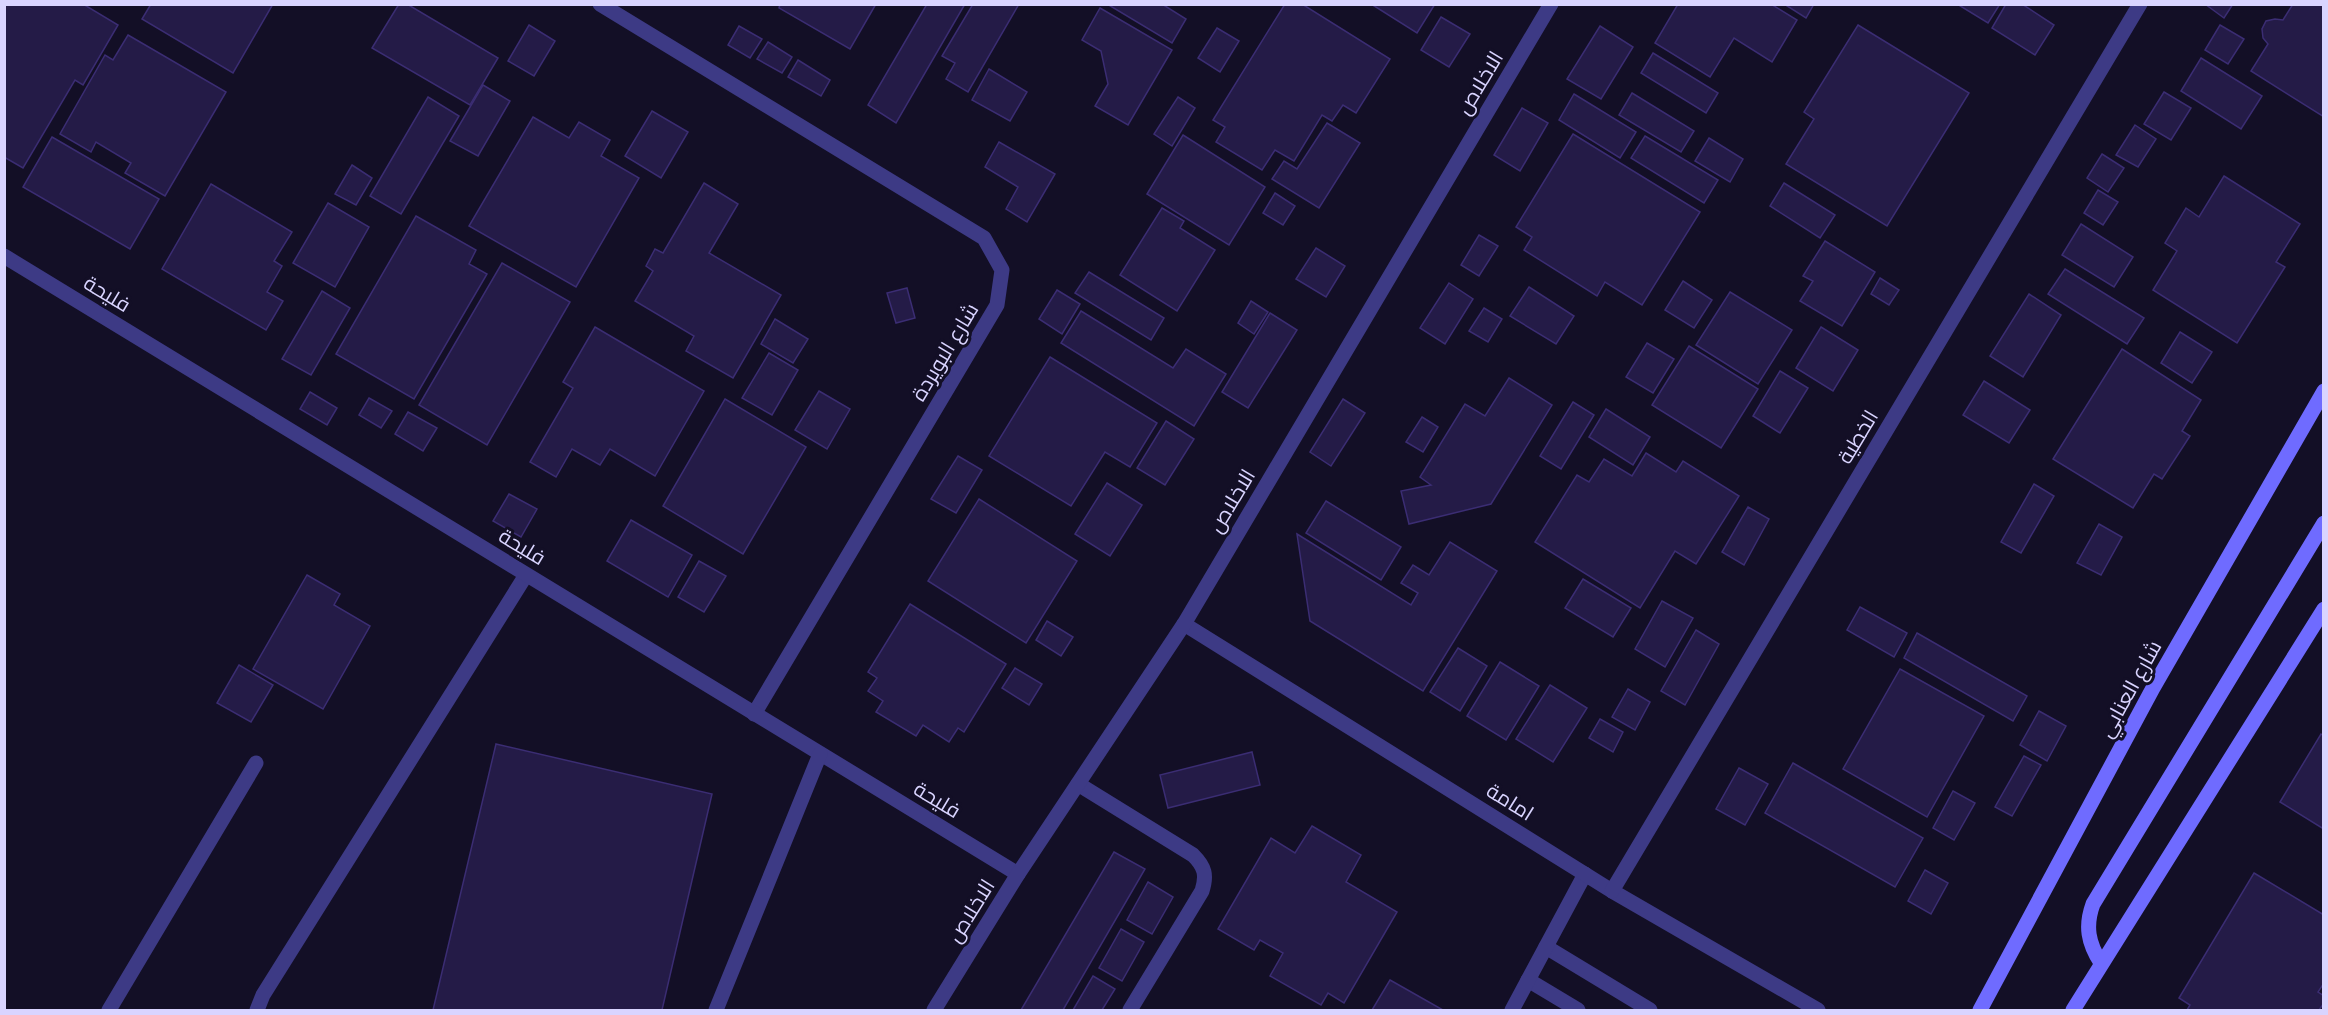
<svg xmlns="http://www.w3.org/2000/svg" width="2328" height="1015" viewBox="0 0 2328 1015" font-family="Karla,Cairo,sans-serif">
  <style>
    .building { fill: #241b47; stroke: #3b2d73; stroke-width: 1.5 }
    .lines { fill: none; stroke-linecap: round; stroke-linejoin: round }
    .lane { stroke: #3d3a85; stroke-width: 15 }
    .street { stroke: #3d3a85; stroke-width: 15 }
    .secondary { stroke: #6f6bff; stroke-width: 15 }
    .labels { text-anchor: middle; stroke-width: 6; stroke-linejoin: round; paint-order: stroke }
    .street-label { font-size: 21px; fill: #d9d4ff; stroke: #130f26 }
  </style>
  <rect width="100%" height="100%" fill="#130f26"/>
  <g class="building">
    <polygon points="4,4 83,4 118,25 83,85 75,80 23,168 4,157"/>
    <polygon points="151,4 273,4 233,73 142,19"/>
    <polygon points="399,4 407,4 498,58 470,105 372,48"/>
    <polygon points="780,4 876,4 850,49 779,8"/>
    <polygon points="927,4 965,4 896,123 868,105"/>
    <polygon points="973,4 1019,4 968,92 946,79 955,63 942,56"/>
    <polygon points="1107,4 1162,4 1186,19 1172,43"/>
    <polygon points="1285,4 1302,4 1390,59 1356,113 1343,105 1332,121 1322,115 1294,161 1275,150 1262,170 1216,142 1225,127 1213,120"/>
    <polygon points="1371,4 1435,4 1417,33"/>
    <polygon points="1678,4 1771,4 1797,20 1772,62 1734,38 1710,77 1655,43"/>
    <polygon points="1784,4 1814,4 1806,18"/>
    <polygon points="1957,4 2000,4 1988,23"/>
    <polygon points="2006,4 2022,4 2054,25 2035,55 1992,28"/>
    <polygon points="2205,4 2233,4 2224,18"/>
    <polygon points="2293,4 2324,4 2324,117 2251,71 2268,44 2263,38 2262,29 2266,21 2275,19 2283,20"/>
    <polygon points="1100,8 1172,50 1128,125 1095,106 1108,84 1101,51 1082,40"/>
    <polygon points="1441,17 1470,34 1449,67 1421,50"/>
    <polygon points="529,25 555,41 534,76 508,61"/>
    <polygon points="1858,25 1969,93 1887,226 1786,164 1814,119 1804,112"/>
    <polygon points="2220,25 2244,39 2228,64 2205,50"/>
    <polygon points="739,26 762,39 750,58 728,45"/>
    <polygon points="1600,26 1633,47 1601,99 1567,79"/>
    <polygon points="1217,28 1239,41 1220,72 1198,58"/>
    <polygon points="128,35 226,92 165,196 125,173 131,163 96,142 91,152 60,134 105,55 113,60"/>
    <polygon points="768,42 792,57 782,73 757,59"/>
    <polygon points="1653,53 1718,93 1706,113 1641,73"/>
    <polygon points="2201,58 2262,96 2241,129 2181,91"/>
    <polygon points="798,60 830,80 821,96 788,77"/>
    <polygon points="989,69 1027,92 1010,121 972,100"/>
    <polygon points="483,85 510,101 478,156 450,141"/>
    <polygon points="2164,92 2191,108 2171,140 2144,124"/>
    <polygon points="1632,93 1694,131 1681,152 1619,115"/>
    <polygon points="1574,94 1636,132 1620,158 1559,120"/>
    <polygon points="428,97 459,116 401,214 370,196"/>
    <polygon points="1178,97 1195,108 1172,146 1154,134"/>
    <polygon points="1522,108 1548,123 1520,171 1494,155"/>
    <polygon points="652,111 688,132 661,178 625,156"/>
    <polygon points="533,117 569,138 579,122 610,140 601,156 639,178 576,287 469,226"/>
    <polygon points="1327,123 1360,143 1319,208 1272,179 1284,161 1297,169"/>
    <polygon points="2135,125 2156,139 2138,167 2116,155"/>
    <polygon points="1573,134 1700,212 1642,305 1605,282 1597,296 1524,250 1532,237 1516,227"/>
    <polygon points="1183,135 1265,187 1229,245 1147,194"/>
    <polygon points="1645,136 1718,180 1704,203 1631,158"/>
    <polygon points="52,137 159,199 130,249 23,187"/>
    <polygon points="1709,138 1743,159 1730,182 1695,161"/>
    <polygon points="999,142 1055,174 1027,222 1006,209 1018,187 985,167"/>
    <polygon points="2102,154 2124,168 2108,192 2087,178"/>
    <polygon points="352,165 372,178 356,205 335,194"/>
    <polygon points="2224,176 2300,224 2276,262 2285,267 2237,343 2153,290 2177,251 2165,243 2186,208 2199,217"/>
    <polygon points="704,183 738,204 709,253 781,295 733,378 686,351 694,336 635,301 653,271 646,266 655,249 663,253"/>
    <polygon points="1784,183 1835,215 1820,238 1770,206"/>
    <polygon points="211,184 292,232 274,261 282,266 267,292 283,301 266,330 162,269"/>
    <polygon points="2098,190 2118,202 2103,225 2084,213"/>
    <polygon points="1275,193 1295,206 1283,225 1263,213"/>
    <polygon points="328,203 369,227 335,287 293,263"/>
    <polygon points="1162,208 1184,221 1180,228 1215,250 1177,311 1120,275"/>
    <polygon points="416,216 476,250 469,264 487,274 414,399 336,354"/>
    <polygon points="2081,224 2133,257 2114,287 2062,255"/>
    <polygon points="1479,235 1498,246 1479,276 1461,265"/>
    <polygon points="1825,241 1875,272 1842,326 1800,301 1813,281 1803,276"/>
    <polygon points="1316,248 1345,266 1326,297 1296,279"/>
    <polygon points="502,263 570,302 487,445 419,405"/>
    <polygon points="2065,269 2144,318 2127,344 2048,294"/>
    <polygon points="1089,272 1164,318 1151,340 1075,293"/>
    <polygon points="1880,278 1899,290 1889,305 1871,294"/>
    <polygon points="1683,281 1712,300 1694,328 1665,310"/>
    <polygon points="1449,283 1473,299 1445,344 1420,328"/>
    <polygon points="1529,287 1574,316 1556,344 1510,316"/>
    <polygon points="907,288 915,318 896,323 887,293"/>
    <polygon points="1057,290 1080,304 1062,334 1039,319"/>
    <polygon points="322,291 350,308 311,375 282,359"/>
    <polygon points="1730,292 1792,330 1758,384 1696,345"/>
    <polygon points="2029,294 2061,315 2023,377 1990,356"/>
    <polygon points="1251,301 1268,312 1254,334 1238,323"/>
    <polygon points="1484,308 1502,319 1488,342 1469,331"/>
    <polygon points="1081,311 1173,368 1186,349 1226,374 1194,426 1061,343"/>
    <polygon points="1270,313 1297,330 1248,408 1222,392"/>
    <polygon points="775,319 808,339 793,363 761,344"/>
    <polygon points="595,327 704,391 655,476 610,449 600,465 572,449 556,477 530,462 573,388 563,382"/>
    <polygon points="1821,327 1858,350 1833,391 1796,368"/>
    <polygon points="2180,332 2212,352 2192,383 2161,363"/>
    <polygon points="1647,343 1674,359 1653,393 1626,377"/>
    <polygon points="1689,346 1758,389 1721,448 1652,405"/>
    <polygon points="2122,349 2201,400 2182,431 2190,436 2162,479 2154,474 2133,508 2053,459"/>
    <polygon points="769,353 798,370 772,415 742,398"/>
    <polygon points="1050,357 1157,423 1130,467 1105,452 1071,506 989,456"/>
    <polygon points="1780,371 1808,388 1780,433 1753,416"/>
    <polygon points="1509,378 1552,405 1491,504 1409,524 1401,491 1431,485 1420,477 1465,404 1485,416"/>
    <polygon points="1984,381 2030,410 2009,443 1963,415"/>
    <polygon points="819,391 850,409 827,449 795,430"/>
    <polygon points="310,392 337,408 327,425 300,409"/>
    <polygon points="369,398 392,411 381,428 359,415"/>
    <polygon points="725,399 806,447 743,554 663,506"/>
    <polygon points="1343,399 1365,413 1331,466 1310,452"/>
    <polygon points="1573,402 1594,415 1561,469 1540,456"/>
    <polygon points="1606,409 1650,437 1633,465 1589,437"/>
    <polygon points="408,412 437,428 423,451 395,434"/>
    <polygon points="1422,417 1438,427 1423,452 1406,442"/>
    <polygon points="1166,421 1194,439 1165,485 1137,468"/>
    <polygon points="1646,453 1676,472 1683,461 1739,496 1696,564 1675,551 1640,608 1535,542 1577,475 1589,482 1604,459 1632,476"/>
    <polygon points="958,456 982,470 956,513 931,499"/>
    <polygon points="1107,483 1142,505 1110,556 1075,534"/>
    <polygon points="2034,484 2054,496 2021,553 2001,542"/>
    <polygon points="509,494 537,509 521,537 493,521"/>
    <polygon points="979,499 1077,561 1026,643 928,581"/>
    <polygon points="1326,501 1401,547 1381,580 1306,533"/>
    <polygon points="1748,507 1769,519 1744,565 1722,552"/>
    <polygon points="631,520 692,555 668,597 607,561"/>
    <polygon points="2099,524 2122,537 2101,575 2077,563"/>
    <polygon points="1297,534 1411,605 1418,593 1401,583 1413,565 1429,575 1450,542 1497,571 1423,691 1310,621"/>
    <polygon points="699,561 726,576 704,612 678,597"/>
    <polygon points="307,575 340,594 334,605 370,626 323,709 253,669"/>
    <polygon points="1583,579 1631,608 1613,637 1565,608"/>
    <polygon points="1662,601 1693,618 1665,667 1635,649"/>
    <polygon points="910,604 1006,664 964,732 958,728 949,742 923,725 916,736 876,712 883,701 868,691 877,678 868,672"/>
    <polygon points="1860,607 1907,633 1894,657 1847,630"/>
    <polygon points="1047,621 1073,637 1061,656 1036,640"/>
    <polygon points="1696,630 1719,644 1685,705 1661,691"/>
    <polygon points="1917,633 2027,696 2013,721 1904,658"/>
    <polygon points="1458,648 1487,666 1460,711 1430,692"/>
    <polygon points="1500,662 1539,686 1506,740 1467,716"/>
    <polygon points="239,665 273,685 251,722 217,703"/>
    <polygon points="1015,668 1042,684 1029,705 1002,688"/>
    <polygon points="1900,669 1984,716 1927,817 1843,769"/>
    <polygon points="1550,685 1587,708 1553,762 1516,739"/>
    <polygon points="1628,689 1650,702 1635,730 1612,717"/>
    <polygon points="2039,711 2066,726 2047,761 2020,745"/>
    <polygon points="1600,719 1623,732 1613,752 1589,738"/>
    <polygon points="2321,734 2324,736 2324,825 2322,828 2280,802"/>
    <polygon points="496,744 712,794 662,1010 433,1010"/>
    <polygon points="1252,752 1260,785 1168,808 1160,775"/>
    <polygon points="2024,756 2041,765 2012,816 1995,807"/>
    <polygon points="1793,763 1923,838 1895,887 1765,813"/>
    <polygon points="1739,768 1768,784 1745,825 1716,809"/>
    <polygon points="1953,791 1975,803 1954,840 1933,828"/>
    <polygon points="1312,826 1361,855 1346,882 1397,912 1344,1003 1328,993 1321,1005 1270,976 1283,953 1260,940 1254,950 1218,929 1271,838 1295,853"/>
    <polygon points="1114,852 1145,869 1063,1010 1021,1010"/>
    <polygon points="1925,870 1948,883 1931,914 1908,901"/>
    <polygon points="2254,873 2324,915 2324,983 2318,992 2324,996 2324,1003 2319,1010 2187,1010 2190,1005 2179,998"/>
    <polygon points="1148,882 1173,897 1152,934 1127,920"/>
    <polygon points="1121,929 1144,942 1122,981 1099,968"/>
    <polygon points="1093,976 1115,989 1102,1010 1073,1010"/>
    <polygon points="1390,980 1443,1010 1372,1010"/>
  </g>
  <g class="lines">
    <g class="lane">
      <path d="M1078 784 1193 855C1205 867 1207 875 1202 891L1130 1010"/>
      <polyline points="1546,947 1650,1010"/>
      <polyline points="1528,980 1578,1010"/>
      <polyline points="109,1010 256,763"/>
      <polyline points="257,1010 263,995 526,575"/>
      <polyline points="1512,1010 1585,874"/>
    </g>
    <g class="street">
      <polyline points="600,4 984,238 1002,270 997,305 754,714"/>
      <polyline points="4,256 1018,874"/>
      <polyline points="1184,624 1612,891 1818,1010"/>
      <polyline points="1612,891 2140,4"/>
      <polyline points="716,1010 820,754"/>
      <polyline points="934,1010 1018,874 1184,624 1551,4"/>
    </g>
    <g class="secondary">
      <path d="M2101 963C2088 943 2085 926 2093 904L2324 523"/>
      <polyline points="1980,1010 2153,688 2324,391"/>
      <polyline points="2073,1010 2324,609"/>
    </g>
  </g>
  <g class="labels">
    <g class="street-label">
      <text transform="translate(1480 83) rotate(-59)" y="7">الاخلاص</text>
      <text transform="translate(107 294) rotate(31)" y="7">فليحة</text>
      <text transform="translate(945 352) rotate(-59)" y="7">شارع البويردة</text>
      <text transform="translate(1858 437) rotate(-59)" y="7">الخطية</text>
      <text transform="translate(1232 501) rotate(-59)" y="7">الاخلاص</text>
      <text transform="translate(522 547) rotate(31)" y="7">فليحة</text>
      <text transform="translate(2130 689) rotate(-61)" y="7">شارع العنابي</text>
      <text transform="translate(937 800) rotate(31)" y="7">فليحة</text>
      <text transform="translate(1510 802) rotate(32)" y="7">امامة</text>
      <text transform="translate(971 911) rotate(-58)" y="7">الاخلاص</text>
    </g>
  </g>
  <rect width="2328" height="1015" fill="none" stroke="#d9d4ff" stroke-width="12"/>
</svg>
